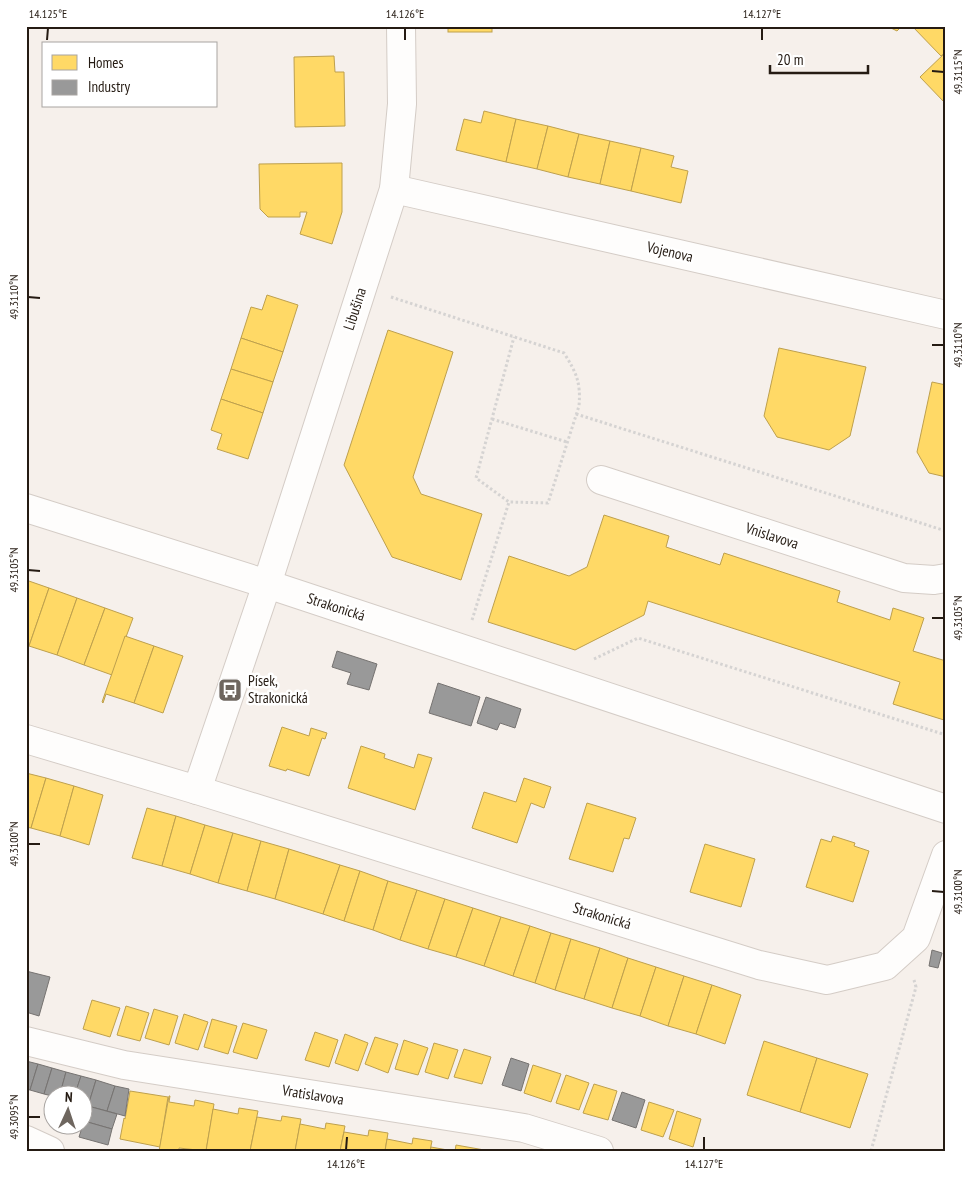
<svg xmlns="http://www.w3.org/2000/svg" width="972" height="1177" viewBox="0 0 972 1177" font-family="'PT Sans Narrow',sans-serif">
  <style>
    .homes { fill: #ffd966; stroke: #bea04d }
    .industry { fill: #999; stroke: #767371 }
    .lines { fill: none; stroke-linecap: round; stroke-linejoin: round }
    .minor-casing { stroke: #d4ccc6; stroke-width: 30 }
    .major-casing { stroke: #d4ccc6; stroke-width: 30 }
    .path { stroke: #d5d3d2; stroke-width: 3; stroke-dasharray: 2.5 2.5; stroke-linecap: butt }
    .minor { stroke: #fefdfc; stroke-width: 28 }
    .major { stroke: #fefdfc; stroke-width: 28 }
    .ticks { fill: none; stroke: #251b13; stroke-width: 2 }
    .labels { text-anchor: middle; stroke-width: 5; stroke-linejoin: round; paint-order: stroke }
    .street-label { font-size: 15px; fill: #251b13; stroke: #fff }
    .poi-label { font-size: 15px; fill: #251b13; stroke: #fff; text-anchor: start }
    .neatline { fill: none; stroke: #251b13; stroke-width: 2 }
    .ticks-label { font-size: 12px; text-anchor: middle; fill: #251b13 }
  </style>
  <rect width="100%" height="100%" fill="#f6f0eb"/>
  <g class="homes">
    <rect x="448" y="26" width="44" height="6"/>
    <polygon points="887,26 902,26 897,31"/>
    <polygon points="912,26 946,26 946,52 941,56"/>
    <polygon points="946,52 946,102 945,103 920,77"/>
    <polygon points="334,56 335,72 344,72 345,126 295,127 294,57"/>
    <polygon points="484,111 516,119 506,162 456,150 464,119 481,123"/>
    <polygon points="516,119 548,126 537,169 506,162"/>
    <polygon points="548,126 579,134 568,177 537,169"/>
    <polygon points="579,134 610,141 600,184 568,177"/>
    <polygon points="610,141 641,148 631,191 600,184"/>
    <polygon points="641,148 674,156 671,167 688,171 681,203 631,191"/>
    <polygon points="342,163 342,212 332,244 300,234 307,212 300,212 300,217 268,217 260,209 259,164"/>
    <polygon points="267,295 298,305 283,352 241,338 251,307 262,310"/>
    <polygon points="388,330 453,352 413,477 421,494 482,514 461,580 392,557 344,465"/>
    <polygon points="241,338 283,352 273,382 231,369"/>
    <polygon points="779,348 866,367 850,436 829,450 777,437 764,416"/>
    <polygon points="231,369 273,382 263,413 221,399"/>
    <polygon points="932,382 946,385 946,477 929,473 917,452"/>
    <polygon points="221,399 263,413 248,459 217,449 222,434 211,430"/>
    <polygon points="604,515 669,536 666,547 720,565 724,553 840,591 837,602 890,620 893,608 924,618 913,651 946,661 946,714 944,720 893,704 900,682 648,601 644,615 575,650 488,622 509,556 569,576 587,567"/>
    <polygon points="26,580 49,588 29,646 26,645"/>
    <polygon points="49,588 77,598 57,655 29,646"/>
    <polygon points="77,598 105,608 84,665 57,655"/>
    <polygon points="105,608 133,618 112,675 84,665"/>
    <polygon points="125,636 154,646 134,703 106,694 103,703 102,702"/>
    <polygon points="154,646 183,656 163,713 134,703"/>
    <polygon points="282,727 309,736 311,728 327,733 325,739 322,738 309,776 287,769 286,771 269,766"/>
    <polygon points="361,746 385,754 384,758 414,768 418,754 432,758 415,810 348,788"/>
    <polygon points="26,773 46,778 31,828 26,827"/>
    <polygon points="46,778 74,786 60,836 31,828"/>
    <polygon points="524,778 551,787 544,808 531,803 517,843 472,828 484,792 516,802"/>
    <polygon points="74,786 103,795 89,845 60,836"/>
    <polygon points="587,803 636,818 629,839 624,838 613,872 569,859"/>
    <polygon points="147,808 176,816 162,866 132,858"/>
    <polygon points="176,816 205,825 190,874 162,866"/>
    <polygon points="205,825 233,833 218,883 190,874"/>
    <polygon points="233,833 261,841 247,891 218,883"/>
    <polygon points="833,836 855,843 854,846 869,851 853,902 806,887 821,839 831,842"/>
    <polygon points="261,841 289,849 275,899 247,891"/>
    <polygon points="705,844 755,859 741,907 690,892"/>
    <polygon points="289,849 340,865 323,914 275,899"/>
    <polygon points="340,865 360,871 344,921 323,914"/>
    <polygon points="360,871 388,881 373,930 344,921"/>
    <polygon points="388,881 417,890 400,940 373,930"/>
    <polygon points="417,890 445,899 428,949 400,940"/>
    <polygon points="445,899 473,908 456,957 428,949"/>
    <polygon points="473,908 501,917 484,966 456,957"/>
    <polygon points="501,917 530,926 513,976 484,966"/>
    <polygon points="530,926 551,933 535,983 513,976"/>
    <polygon points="551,933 571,939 555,990 535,983"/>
    <polygon points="571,939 600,948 584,999 555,990"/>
    <polygon points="600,948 628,958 612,1008 584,999"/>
    <polygon points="628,958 656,967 640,1016 612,1008"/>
    <polygon points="656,967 684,976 668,1026 640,1016"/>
    <polygon points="684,976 712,985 696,1034 668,1026"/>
    <polygon points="712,985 741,995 725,1044 696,1034"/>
    <polygon points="92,1000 120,1008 110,1037 83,1029"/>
    <polygon points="126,1006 149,1013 140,1041 117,1035"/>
    <polygon points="154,1009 178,1016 169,1045 145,1038"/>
    <polygon points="184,1014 208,1022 198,1050 175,1043"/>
    <polygon points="212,1019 237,1026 228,1054 204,1047"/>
    <polygon points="243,1023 267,1030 257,1059 233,1052"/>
    <polygon points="315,1032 338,1040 329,1067 305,1060"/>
    <polygon points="345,1034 368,1043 358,1071 335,1063"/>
    <polygon points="375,1037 398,1044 388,1073 365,1064"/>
    <polygon points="404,1040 428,1048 418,1075 395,1069"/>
    <polygon points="764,1041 817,1058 800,1112 747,1095"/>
    <polygon points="434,1043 458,1050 448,1079 425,1072"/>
    <polygon points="464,1049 491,1057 482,1084 454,1077"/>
    <polygon points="817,1058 868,1074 850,1128 800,1112"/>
    <polygon points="533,1065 561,1074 551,1102 524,1093"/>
    <polygon points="566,1075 589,1083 579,1110 556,1103"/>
    <polygon points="594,1084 617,1091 608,1120 583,1113"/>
    <polygon points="130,1091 168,1097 160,1147 120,1139 124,1118 125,1119"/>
    <polygon points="169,1096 170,1096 169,1102 194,1106 195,1100 214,1104 206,1151 179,1148 179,1151 159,1151"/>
    <polygon points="649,1102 674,1110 663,1137 641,1130"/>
    <polygon points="239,1108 258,1111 250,1151 206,1151 213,1109 238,1114"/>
    <polygon points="677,1111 701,1119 693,1147 669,1139"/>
    <polygon points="282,1116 301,1119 295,1151 250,1151 257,1117 281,1121"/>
    <polygon points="326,1123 345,1126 340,1151 295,1151 300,1124 325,1129"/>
    <polygon points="369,1130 388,1133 385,1151 340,1151 344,1132 368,1136"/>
    <polygon points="413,1138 432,1141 430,1151 385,1151 387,1139 412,1144"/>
    <polygon points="456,1145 490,1151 455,1151"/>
    <polygon points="431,1147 453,1151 430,1151"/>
  </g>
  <g class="industry">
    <polygon points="337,651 377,664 369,690 347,684 351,673 332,667"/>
    <polygon points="438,683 480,697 471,726 429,713"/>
    <polygon points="486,697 521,709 515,728 500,723 497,730 477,723"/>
    <polygon points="932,950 942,953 938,968 929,966"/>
    <polygon points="26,971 50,977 39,1016 26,1012"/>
    <polygon points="511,1058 529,1064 521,1091 502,1085"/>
    <polygon points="26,1061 38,1064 30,1090 26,1089"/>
    <polygon points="38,1064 52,1068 44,1094 30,1090"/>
    <polygon points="52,1068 66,1072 60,1094 52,1094 52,1096 44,1094"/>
    <polygon points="66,1072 81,1076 75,1094 60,1094"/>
    <polygon points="81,1076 96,1080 88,1106 82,1105 82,1094 75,1094"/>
    <polygon points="96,1080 115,1086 107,1111 88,1106"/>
    <polygon points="115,1086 129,1089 125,1116 107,1111"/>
    <polygon points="622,1092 645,1100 636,1128 612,1120"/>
    <polygon points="88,1106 117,1114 112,1129 84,1121"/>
    <polygon points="84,1121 112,1129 108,1145 79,1137"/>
  </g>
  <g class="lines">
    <g class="minor-casing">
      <g id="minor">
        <polyline points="394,189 946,315"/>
        <polyline points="601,480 904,578 934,580 946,578"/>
        <polyline points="26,739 197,790 759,965 827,980 885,966 916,938 946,855"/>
        <polyline points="197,790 267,584 394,189 402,104 401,26"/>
        <polyline points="26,1041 124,1065 524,1128 599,1151"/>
        <polyline points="26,1140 50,1151"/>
      </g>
    </g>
    <g class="major-casing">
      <polyline id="major" points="26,508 267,584 946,809"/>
    </g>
    <g class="path">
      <path d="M391 297 564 353C576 372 581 382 579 406L548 503 509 502 476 478 514 337"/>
      <polyline points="576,414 946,531"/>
      <polyline points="492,419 567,442"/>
      <polyline points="472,620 509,502"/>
      <polyline points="594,659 638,638 946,735"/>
      <polyline points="871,1151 916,987 914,980"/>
    </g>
    <use href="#minor" class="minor"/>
    <use href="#major" class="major"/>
  </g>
  <path class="ticks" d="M47 40 48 28M405 40V28M762 40V28M932 71 944 72M28 297 40 298M932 345H944M28 570 40 571M932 618H944M28 844H40M932 891 944 892M28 1117H40M346 1150 347 1137M704 1150V1137"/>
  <defs>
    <g id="bus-square" transform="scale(1.25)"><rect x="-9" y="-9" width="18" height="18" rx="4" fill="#6e665f" stroke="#fff"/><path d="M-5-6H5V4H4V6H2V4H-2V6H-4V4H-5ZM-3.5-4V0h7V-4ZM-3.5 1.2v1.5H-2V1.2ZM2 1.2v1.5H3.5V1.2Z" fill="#fff"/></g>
  </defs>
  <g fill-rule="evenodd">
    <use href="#bus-square" x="230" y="690"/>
  </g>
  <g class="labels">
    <g class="street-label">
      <text transform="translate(670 252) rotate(13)" y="5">Vojenova</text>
      <text transform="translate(355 309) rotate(-72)" y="5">Libušina</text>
      <text transform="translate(772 536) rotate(18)" y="5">Vnislavova</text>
      <text transform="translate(336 607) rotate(18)" y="5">Strakonická</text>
      <text transform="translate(602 916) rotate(17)" y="5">Strakonická</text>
      <text transform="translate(313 1095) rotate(9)" y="5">Vratislavova</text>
    </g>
    <g class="poi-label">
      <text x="248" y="686">Písek,<tspan x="248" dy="17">Strakonická</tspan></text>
    </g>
  </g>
  <rect width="972" height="1177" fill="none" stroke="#ffffff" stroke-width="55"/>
  <rect x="42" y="42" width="175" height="65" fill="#ffffff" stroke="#a8a4a1"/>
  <rect x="52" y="55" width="25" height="15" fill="#ffd966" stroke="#a8a4a1"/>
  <text x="88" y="68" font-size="15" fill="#251b13">Homes</text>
  <rect x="52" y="80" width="25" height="15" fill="#999999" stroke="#a8a4a1"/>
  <text x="88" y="92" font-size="15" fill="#251b13">Industry</text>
  <g transform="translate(68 1110) rotate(3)"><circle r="24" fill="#ffffff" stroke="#a8a4a1"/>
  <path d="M0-4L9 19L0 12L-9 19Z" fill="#6e665f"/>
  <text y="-8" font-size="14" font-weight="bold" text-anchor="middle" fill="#251b13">N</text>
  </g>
  <path d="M770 65v8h98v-8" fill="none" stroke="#251b13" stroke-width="2.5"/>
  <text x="777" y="65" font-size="15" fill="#251b13" stroke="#ffffff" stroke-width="4" paint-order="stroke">20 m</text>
  <rect x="28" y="28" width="916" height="1122" class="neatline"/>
  <g class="ticks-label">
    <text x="48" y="18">14.125°E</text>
    <text x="405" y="18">14.126°E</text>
    <text x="762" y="18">14.127°E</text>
    <text transform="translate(958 72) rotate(-90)" y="4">49.3115°N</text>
    <text transform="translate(14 297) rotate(-90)" y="4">49.3110°N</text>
    <text transform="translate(958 345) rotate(-90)" y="4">49.3110°N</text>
    <text transform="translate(14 570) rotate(-90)" y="4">49.3105°N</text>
    <text transform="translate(958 618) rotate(-90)" y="4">49.3105°N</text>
    <text transform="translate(14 844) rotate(-90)" y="4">49.3100°N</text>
    <text transform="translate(958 892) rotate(-90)" y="4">49.3100°N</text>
    <text transform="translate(14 1117) rotate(-90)" y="4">49.3095°N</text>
    <text x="346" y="1168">14.126°E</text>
    <text x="704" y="1168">14.127°E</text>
  </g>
</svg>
